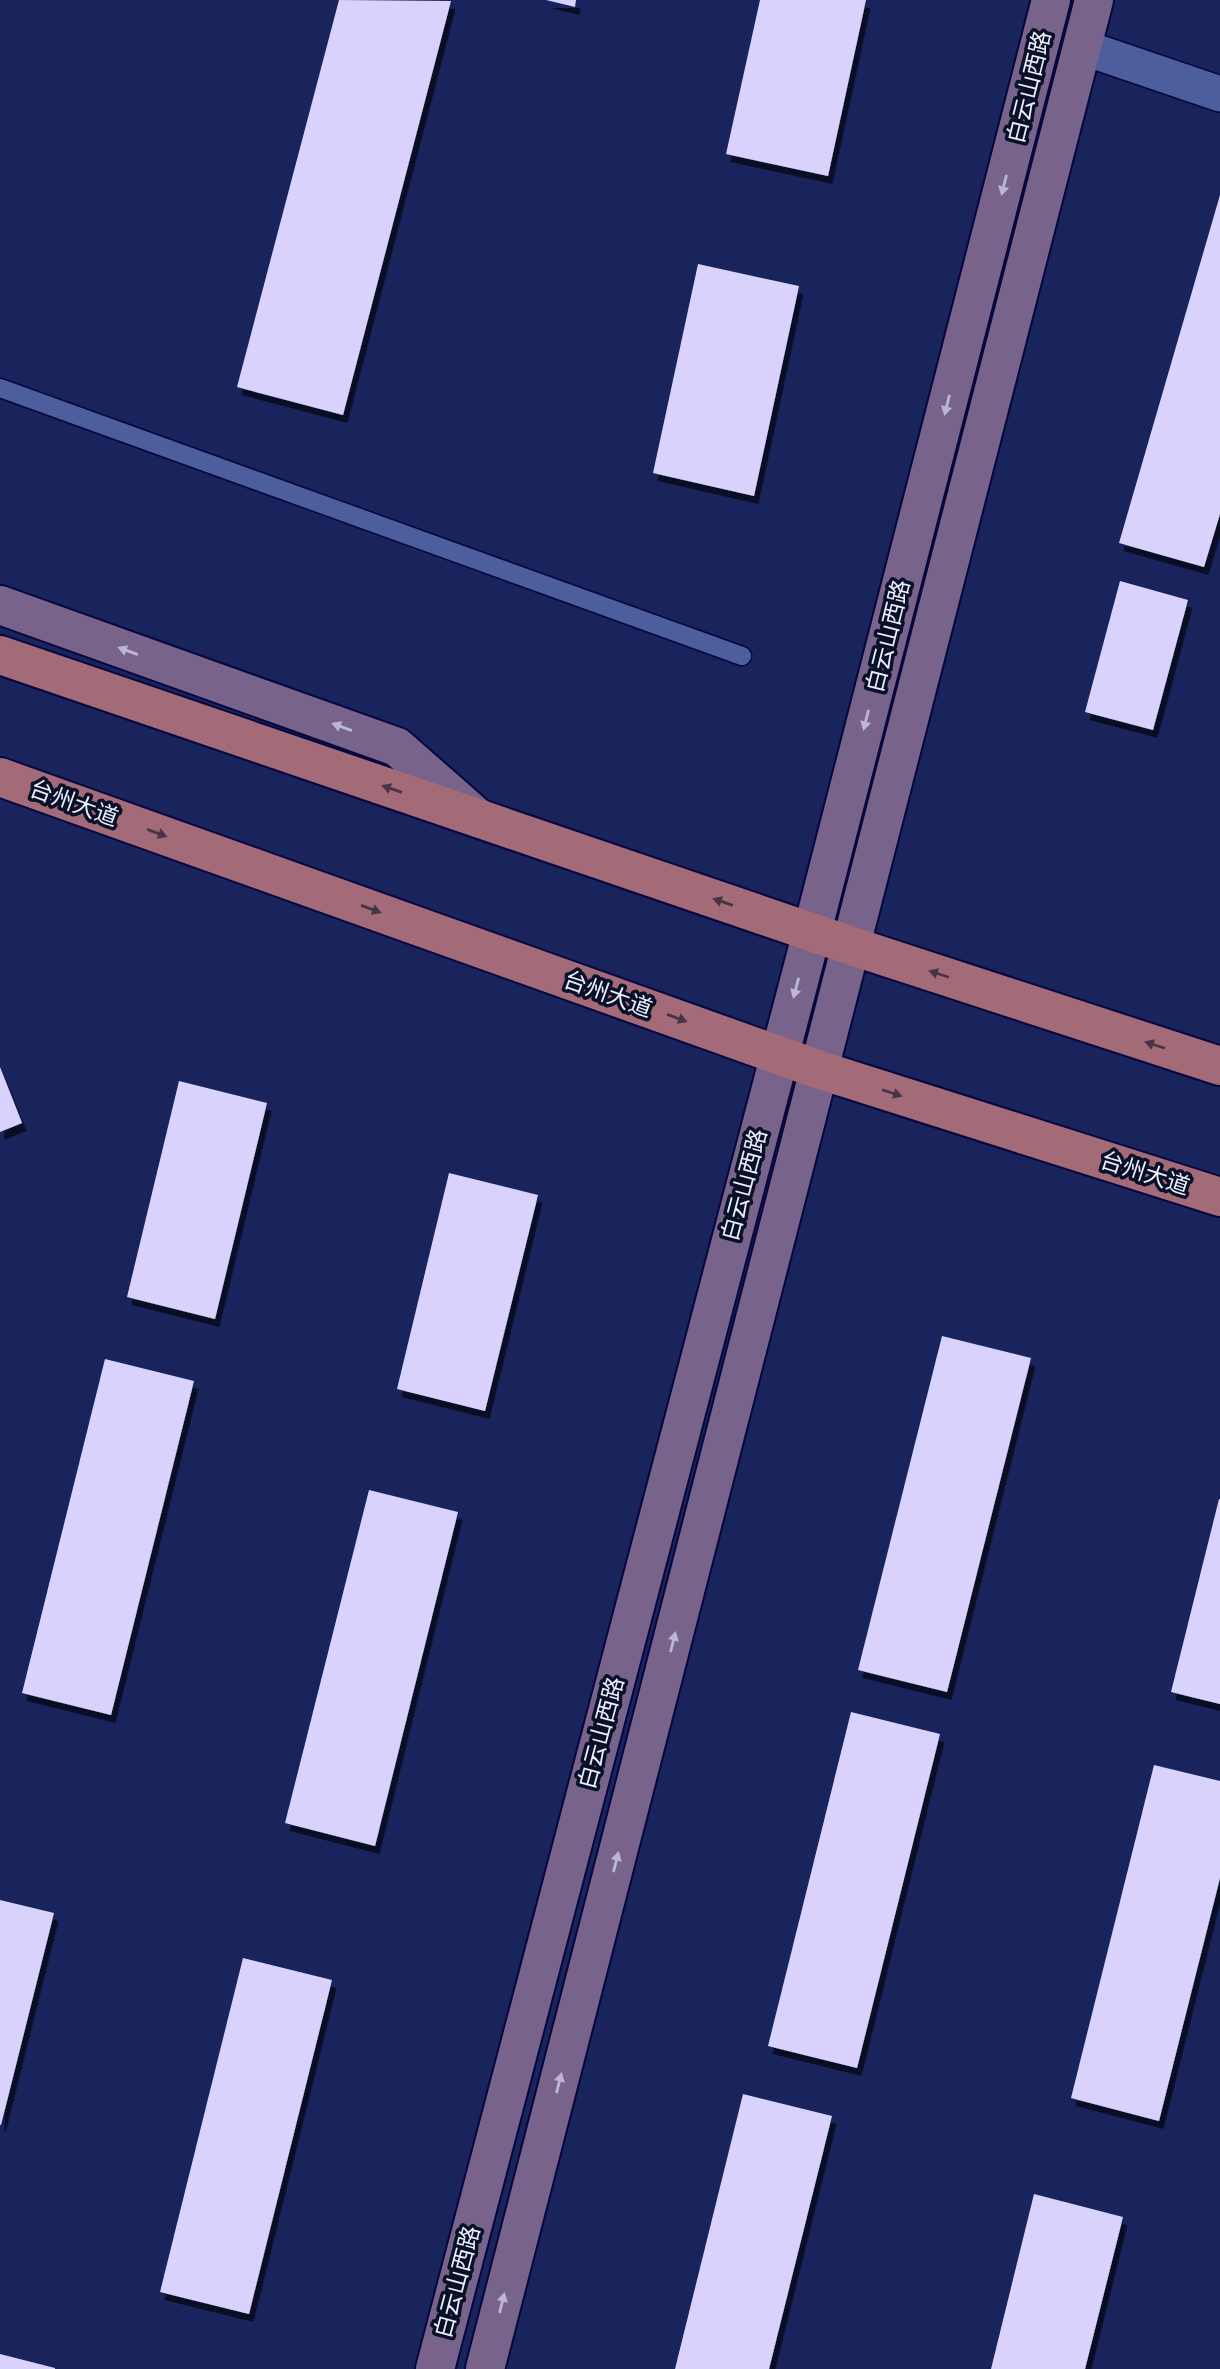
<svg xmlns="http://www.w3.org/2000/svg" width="1220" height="2369" viewBox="0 0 1220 2369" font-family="Barlow,'Noto Sans SC',sans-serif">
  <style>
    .building { fill: #d8d2fc; filter: url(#shadow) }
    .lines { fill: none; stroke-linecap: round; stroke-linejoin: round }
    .lane-casing { stroke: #07063f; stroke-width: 21 }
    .street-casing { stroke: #07063f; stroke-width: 38 }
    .secondary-casing { stroke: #07063f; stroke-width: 42 }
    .primary-casing { stroke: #07063f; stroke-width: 42 }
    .lane { stroke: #4d5e9c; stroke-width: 18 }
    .street { stroke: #4d5e9c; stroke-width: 35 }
    .secondary { stroke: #78648a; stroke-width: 38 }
    .primary { stroke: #a36a77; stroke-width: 38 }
    .oneway { fill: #bcb7d0 }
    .oneway2 { fill: #483448 }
    .labels { text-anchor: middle; stroke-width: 7; stroke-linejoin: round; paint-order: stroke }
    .street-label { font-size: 23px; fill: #eaeffe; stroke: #0b1029 }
  </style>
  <defs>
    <filter id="shadow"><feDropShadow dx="4.5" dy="8" stdDeviation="0" flood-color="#0009"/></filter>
  </defs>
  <rect width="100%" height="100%" fill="#19235c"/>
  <g class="building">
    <polygon points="339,0 451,1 343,415 237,387"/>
    <polygon points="546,0 576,0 575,7"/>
    <polygon points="760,0 866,0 828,176 726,154"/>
    <polygon points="1220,195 1220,514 1204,567 1119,543"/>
    <polygon points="698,264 799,286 754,496 653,473"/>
    <polygon points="1120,581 1188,600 1153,730 1085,712"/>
    <polygon points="0,1067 22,1123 0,1132"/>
    <polygon points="179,1081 267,1103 215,1319 127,1297"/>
    <polygon points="449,1173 538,1195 485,1411 397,1389"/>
    <polygon points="942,1336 1031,1358 947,1692 858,1670"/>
    <polygon points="105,1359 194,1381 111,1715 22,1693"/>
    <polygon points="369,1490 458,1512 375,1846 285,1823"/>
    <polygon points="1219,1499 1220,1499 1220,1704 1171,1692"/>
    <polygon points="851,1712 940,1734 857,2068 768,2046"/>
    <polygon points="1154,1765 1220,1781 1220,1878 1159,2121 1071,2098"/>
    <polygon points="0,1900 54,1913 1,2125 0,2125"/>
    <polygon points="243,1958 332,1980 249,2314 160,2292"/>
    <polygon points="743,2094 832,2116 769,2369 675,2369"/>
    <polygon points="1034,2194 1123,2217 1085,2369 991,2369"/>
    <polygon points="0,2354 55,2368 55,2369 0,2369"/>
  </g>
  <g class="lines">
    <g class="lane-casing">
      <polyline id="lane" points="0,388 742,656"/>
    </g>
    <g class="street-casing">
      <polyline id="street" points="1082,47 1220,94"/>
    </g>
    <g class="secondary-casing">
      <g id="secondary">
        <polyline points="0,605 397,747 478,818"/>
        <polyline points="435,2369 812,932 1051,0"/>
        <polyline points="485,2369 1094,0"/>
      </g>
    </g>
    <g class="primary-casing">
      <g id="primary">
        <polyline points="0,655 852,946 1220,1066"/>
        <polyline points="0,777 820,1070 1220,1197"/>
      </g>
    </g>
    <use href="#lane" class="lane"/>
    <use href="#street" class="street"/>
    <use href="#secondary" class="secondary"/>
    <use href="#primary" class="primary"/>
  </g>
  <defs><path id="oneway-solid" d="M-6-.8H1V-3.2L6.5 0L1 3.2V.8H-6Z" transform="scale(1.75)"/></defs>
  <g class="oneway">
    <use href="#oneway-solid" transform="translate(1004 185) rotate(104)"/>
    <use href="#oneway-solid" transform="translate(947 405) rotate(104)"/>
    <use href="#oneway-solid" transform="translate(128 651) rotate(-160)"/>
    <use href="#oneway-solid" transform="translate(866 720) rotate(104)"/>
    <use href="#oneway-solid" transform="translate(342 727) rotate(-160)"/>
    <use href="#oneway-solid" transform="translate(796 988) rotate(105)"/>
    <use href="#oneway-solid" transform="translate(673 1642) rotate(-76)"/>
    <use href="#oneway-solid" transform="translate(616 1862) rotate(-76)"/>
    <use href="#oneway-solid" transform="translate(559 2083) rotate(-76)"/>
    <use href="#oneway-solid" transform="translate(502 2303) rotate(-76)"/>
  </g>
  <g class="oneway2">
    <use href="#oneway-solid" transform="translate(392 789) rotate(-161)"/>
    <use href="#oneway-solid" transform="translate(157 833) rotate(20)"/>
    <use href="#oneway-solid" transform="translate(723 902) rotate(-161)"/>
    <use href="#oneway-solid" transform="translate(371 909) rotate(20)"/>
    <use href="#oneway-solid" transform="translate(939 974) rotate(-162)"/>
    <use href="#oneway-solid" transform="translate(677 1018) rotate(20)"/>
    <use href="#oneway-solid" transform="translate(1155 1045) rotate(-162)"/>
    <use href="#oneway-solid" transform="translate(892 1093) rotate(18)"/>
  </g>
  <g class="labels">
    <g class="street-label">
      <text transform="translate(1029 87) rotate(-76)" y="8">白云山西路</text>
      <text transform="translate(888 636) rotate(-76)" y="8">白云山西路</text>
      <text transform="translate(74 803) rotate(20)" y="8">台州大道</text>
      <text transform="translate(608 994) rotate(20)" y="8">台州大道</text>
      <text transform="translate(1145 1173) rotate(18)" y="8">台州大道</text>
      <text transform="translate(744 1185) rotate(-75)" y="8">白云山西路</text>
      <text transform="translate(601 1733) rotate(-75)" y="8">白云山西路</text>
      <text transform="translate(457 2282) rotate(-75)" y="8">白云山西路</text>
    </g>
  </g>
</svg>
